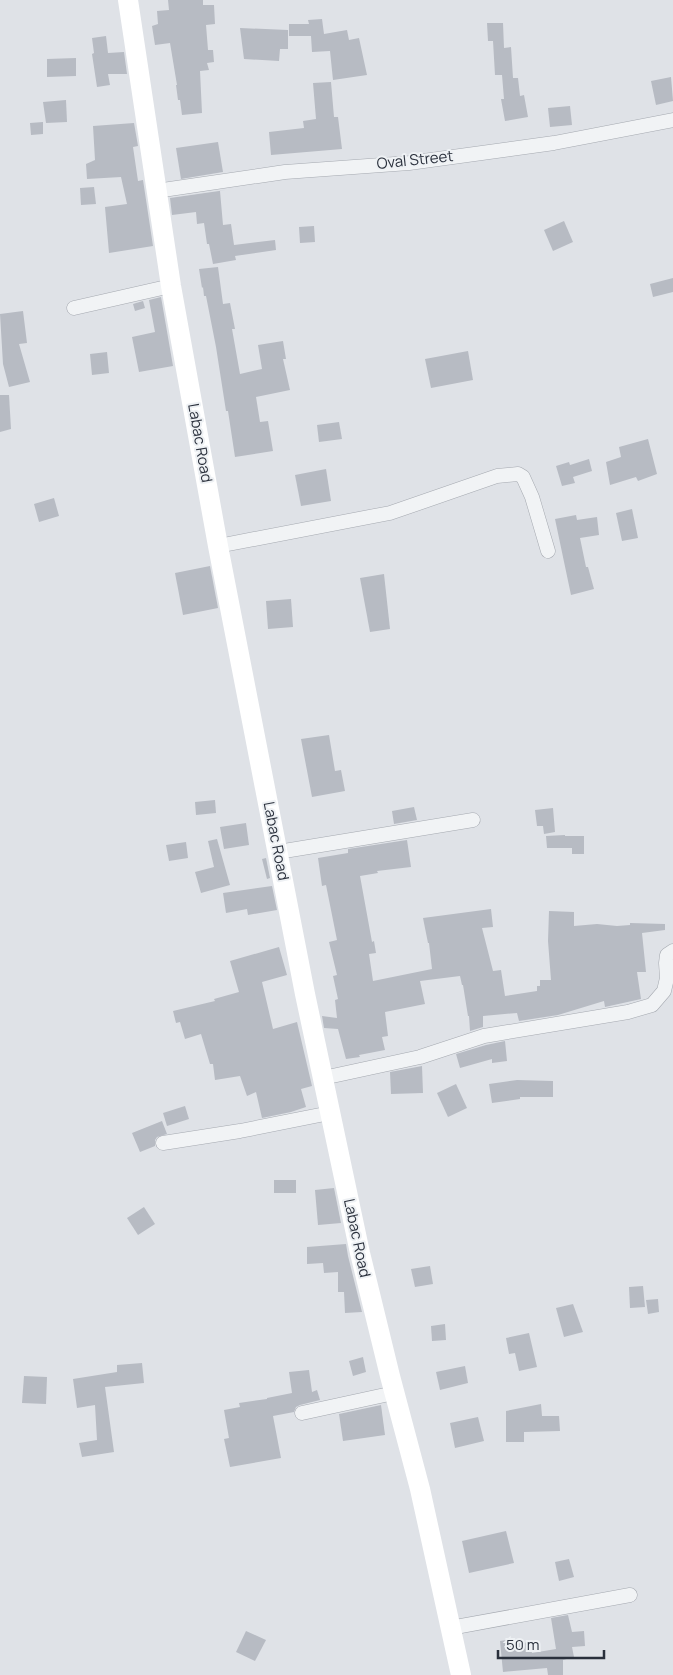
<svg xmlns="http://www.w3.org/2000/svg" width="673" height="1675" viewBox="0 0 673 1675" font-family="Manrope,sans-serif">
  <style>
    .building { fill: #b7bbc3 }
    .lines { fill: none; stroke-linecap: round; stroke-linejoin: round }
    .street-casing { stroke: #a5a9b0; stroke-width: 15 }
    .street { stroke: #f1f3f5; stroke-width: 14 }
    .secondary { stroke: #fff; stroke-width: 20 }
    .labels { text-anchor: middle; stroke-width: 4; stroke-linejoin: round; paint-order: stroke }
    .street-label { font-size: 15px; fill: #2a303c; stroke: #eef1f4 }
  </style>
  <rect width="100%" height="100%" fill="#dfe2e7"/>
  <g class="building">
    <polygon points="168,0 203,0 203,5 214,5 215,24 206,25 208,50 213,50 214,62 207,63 209,70 200,71 202,113 182,115 180,100 178,100 176,85 177,85 170,43 155,45 152,26 158,24 157,11 169,10"/>
    <polygon points="322,19 324,34 347,30 349,40 359,38 367,75 333,80 330,51 312,52 311,36 289,36 289,24 309,24 308,20"/>
    <polygon points="487,23 503,23 504,48 511,47 513,78 518,78 520,96 524,95 528,117 505,121 501,99 504,99 502,75 495,75 493,41 488,41"/>
    <polygon points="240,28 288,30 288,49 280,49 279,61 244,59"/>
    <polygon points="106,36 108,53 124,52 127,74 108,74 110,85 97,87 92,54 94,53 92,38"/>
    <polygon points="76,58 76,76 47,77 47,59"/>
    <polygon points="671,77 673,101 656,105 651,81"/>
    <polygon points="331,82 334,117 338,117 342,149 271,155 269,132 304,128 303,121 316,119 313,83"/>
    <polygon points="66,100 67,122 46,123 43,102"/>
    <polygon points="570,106 572,125 550,127 548,108"/>
    <polygon points="43,122 43,134 31,135 30,123"/>
    <polygon points="134,123 138,146 133,147 138,181 143,180 153,246 109,253 105,207 127,204 121,177 87,179 86,164 95,160 93,126"/>
    <polygon points="218,142 223,172 181,179 176,148"/>
    <polygon points="94,187 96,204 81,205 80,188"/>
    <polygon points="226,190 220,191 223,225 231,224 234,245 275,240 276,250 235,256 236,260 213,264 209,244 207,244 204,223 197,224 196,212 172,215 170,198"/>
    <polygon points="564,221 573,242 553,251 544,230"/>
    <polygon points="314,226 315,242 300,243 299,227"/>
    <polygon points="218,267 223,304 230,303 235,329 232,329 240,374 262,369 258,345 283,341 286,359 283,359 290,390 256,397 260,422 268,421 273,451 235,457 228,411 226,411 216,347 206,296 204,296 203,287 202,288 199,269"/>
    <polygon points="673,278 673,292 653,297 650,284"/>
    <polygon points="161,297 173,366 139,372 132,337 155,332 149,300"/>
    <polygon points="143,301 145,308 135,311 133,304"/>
    <polygon points="23,311 27,343 19,344 30,382 9,387 3,364 0,314"/>
    <polygon points="468,351 473,380 431,388 425,359"/>
    <polygon points="107,352 109,373 92,375 90,354"/>
    <polygon points="0,395 9,395 11,429 0,432"/>
    <polygon points="339,422 342,439 319,442 317,425"/>
    <polygon points="648,439 657,474 638,481 636,477 610,485 606,462 621,457 619,447"/>
    <polygon points="589,459 592,471 573,477 575,483 562,486 556,466 569,462 570,465"/>
    <polygon points="326,469 331,501 301,506 295,475"/>
    <polygon points="54,498 59,516 39,522 34,504"/>
    <polygon points="632,509 638,538 622,541 616,513"/>
    <polygon points="576,515 577,520 597,517 599,535 580,538 586,567 588,567 594,589 571,595 555,519"/>
    <polygon points="210,566 218,608 183,615 175,573"/>
    <polygon points="384,574 390,629 370,632 360,578"/>
    <polygon points="291,599 293,627 268,629 266,601"/>
    <polygon points="329,735 335,771 341,770 345,791 312,797 301,739"/>
    <polygon points="215,800 216,813 196,815 195,802"/>
    <polygon points="414,807 417,820 394,824 392,811"/>
    <polygon points="553,808 555,832 544,834 543,826 537,826 535,810"/>
    <polygon points="246,823 249,845 224,849 220,827"/>
    <polygon points="565,835 565,836 584,836 584,854 572,854 572,848 547,848 546,836"/>
    <polygon points="217,839 230,885 201,893 195,872 214,867 208,841"/>
    <polygon points="407,840 411,867 377,871 378,873 360,876 372,942 374,941 376,953 369,954 373,981 432,969 429,943 428,943 423,918 491,909 493,927 482,928 493,971 501,970 505,996 537,991 537,986 540,986 540,980 551,980 548,941 549,911 574,912 574,926 597,924 617,926 630,925 630,923 665,924 665,930 642,933 646,972 637,972 641,999 605,1007 604,1001 558,1015 519,1021 517,1013 483,1016 483,1027 470,1031 469,1016 468,1016 463,985 462,985 460,976 420,981 425,1004 385,1012 388,1036 382,1037 385,1050 359,1055 360,1057 346,1059 338,1029 324,1028 322,1016 337,1018 335,1000 338,999 333,976 337,975 329,942 337,940 326,885 322,886 318,858 348,853 348,849"/>
    <polygon points="186,842 188,858 169,861 166,845"/>
    <polygon points="266,858 270,878 267,879 262,859"/>
    <polygon points="272,886 277,910 248,915 247,909 226,913 223,893"/>
    <polygon points="279,947 287,975 262,982 273,1029 297,1022 312,1086 301,1089 306,1107 291,1112 262,1118 256,1092 247,1096 240,1076 215,1080 213,1064 210,1064 201,1034 185,1039 180,1022 176,1023 173,1011 215,1001 214,999 239,992 230,961"/>
    <polygon points="505,1041 507,1061 492,1063 492,1059 460,1068 456,1054 486,1045"/>
    <polygon points="422,1066 423,1093 391,1094 390,1072"/>
    <polygon points="517,1080 553,1081 553,1097 520,1097 520,1099 492,1103 489,1084"/>
    <polygon points="456,1084 467,1108 448,1117 437,1093"/>
    <polygon points="185,1106 189,1119 167,1126 163,1113"/>
    <polygon points="162,1121 167,1134 157,1137 155,1140 155,1146 140,1152 132,1133"/>
    <rect x="274" y="1180" width="22" height="13"/>
    <polygon points="334,1188 341,1223 318,1225 315,1190"/>
    <polygon points="144,1207 155,1224 138,1235 127,1218"/>
    <polygon points="346,1244 348,1256 362,1312 345,1313 344,1292 338,1292 338,1272 324,1273 323,1263 307,1264 307,1247"/>
    <polygon points="430,1266 433,1284 415,1287 411,1269"/>
    <polygon points="643,1286 645,1307 630,1308 629,1287"/>
    <polygon points="658,1299 659,1312 648,1314 646,1300"/>
    <polygon points="573,1304 583,1332 564,1337 556,1308"/>
    <polygon points="445,1324 446,1340 432,1341 431,1326"/>
    <polygon points="529,1333 537,1367 519,1371 515,1353 509,1354 506,1338"/>
    <polygon points="363,1357 366,1372 353,1376 349,1361"/>
    <polygon points="142,1363 144,1383 105,1387 114,1452 82,1457 79,1443 97,1440 95,1405 77,1408 73,1379 117,1372 117,1365"/>
    <polygon points="465,1366 468,1383 440,1390 436,1372"/>
    <polygon points="309,1370 312,1392 317,1390 320,1400 300,1405 296,1407 294,1412 273,1416 281,1458 230,1467 224,1439 229,1438 224,1410 240,1407 239,1403 267,1399 267,1398 292,1393 289,1372"/>
    <polygon points="24,1376 47,1377 46,1404 22,1403"/>
    <polygon points="541,1404 542,1416 559,1416 560,1431 524,1432 524,1442 506,1442 506,1411"/>
    <polygon points="381,1405 385,1435 343,1441 339,1414"/>
    <polygon points="478,1417 484,1441 455,1448 450,1423"/>
    <polygon points="506,1531 514,1563 469,1573 462,1541"/>
    <polygon points="569,1559 574,1577 559,1581 555,1562"/>
    <polygon points="568,1615 572,1632 584,1631 585,1646 572,1647 574,1657 563,1660 563,1675 548,1675 547,1668 503,1672 500,1641 513,1639 514,1644 530,1642 532,1653 556,1649 551,1618"/>
    <polygon points="246,1631 266,1640 255,1661 236,1652"/>
  </g>
  <g class="lines">
    <g class="street-casing">
      <g id="street">
        <polyline points="156,191 285,172 409,163 554,143 673,120"/>
        <polyline points="74,308 171,286"/>
        <polyline points="218,546 390,513 497,476 518,474 523,477 532,497 548,551"/>
        <polyline points="278,852 473,820"/>
        <polyline points="323,1078 420,1057 484,1036 628,1012 652,1005 664,991 667,978 666,963 667,955 673,951"/>
        <polyline points="163,1143 240,1131 330,1113"/>
        <polyline points="302,1413 394,1393"/>
        <polyline points="450,1628 630,1595"/>
      </g>
    </g>
    <use href="#street" class="street"/>
    <polyline class="secondary" points="128,0 171,286 218,546 305,994 360,1253 390,1376 420,1489 461,1675"/>
  </g>
  <g class="labels">
    <g class="street-label">
      <text transform="translate(415 160) rotate(-6)" y="5">Oval Street</text>
      <text transform="translate(200 443) rotate(80)" y="5">Labac Road</text>
      <text transform="translate(276 841) rotate(79)" y="5">Labac Road</text>
      <text transform="translate(357 1238) rotate(78)" y="5">Labac Road</text>
    </g>
  </g>
  <path d="M498 1650v8h106v-8" fill="none" stroke="#2a303c" stroke-width="2.5"/>
  <text x="506" y="1650" font-size="15" fill="#2a303c" stroke="#eef1f4" stroke-width="4" paint-order="stroke">50 m</text>
</svg>
